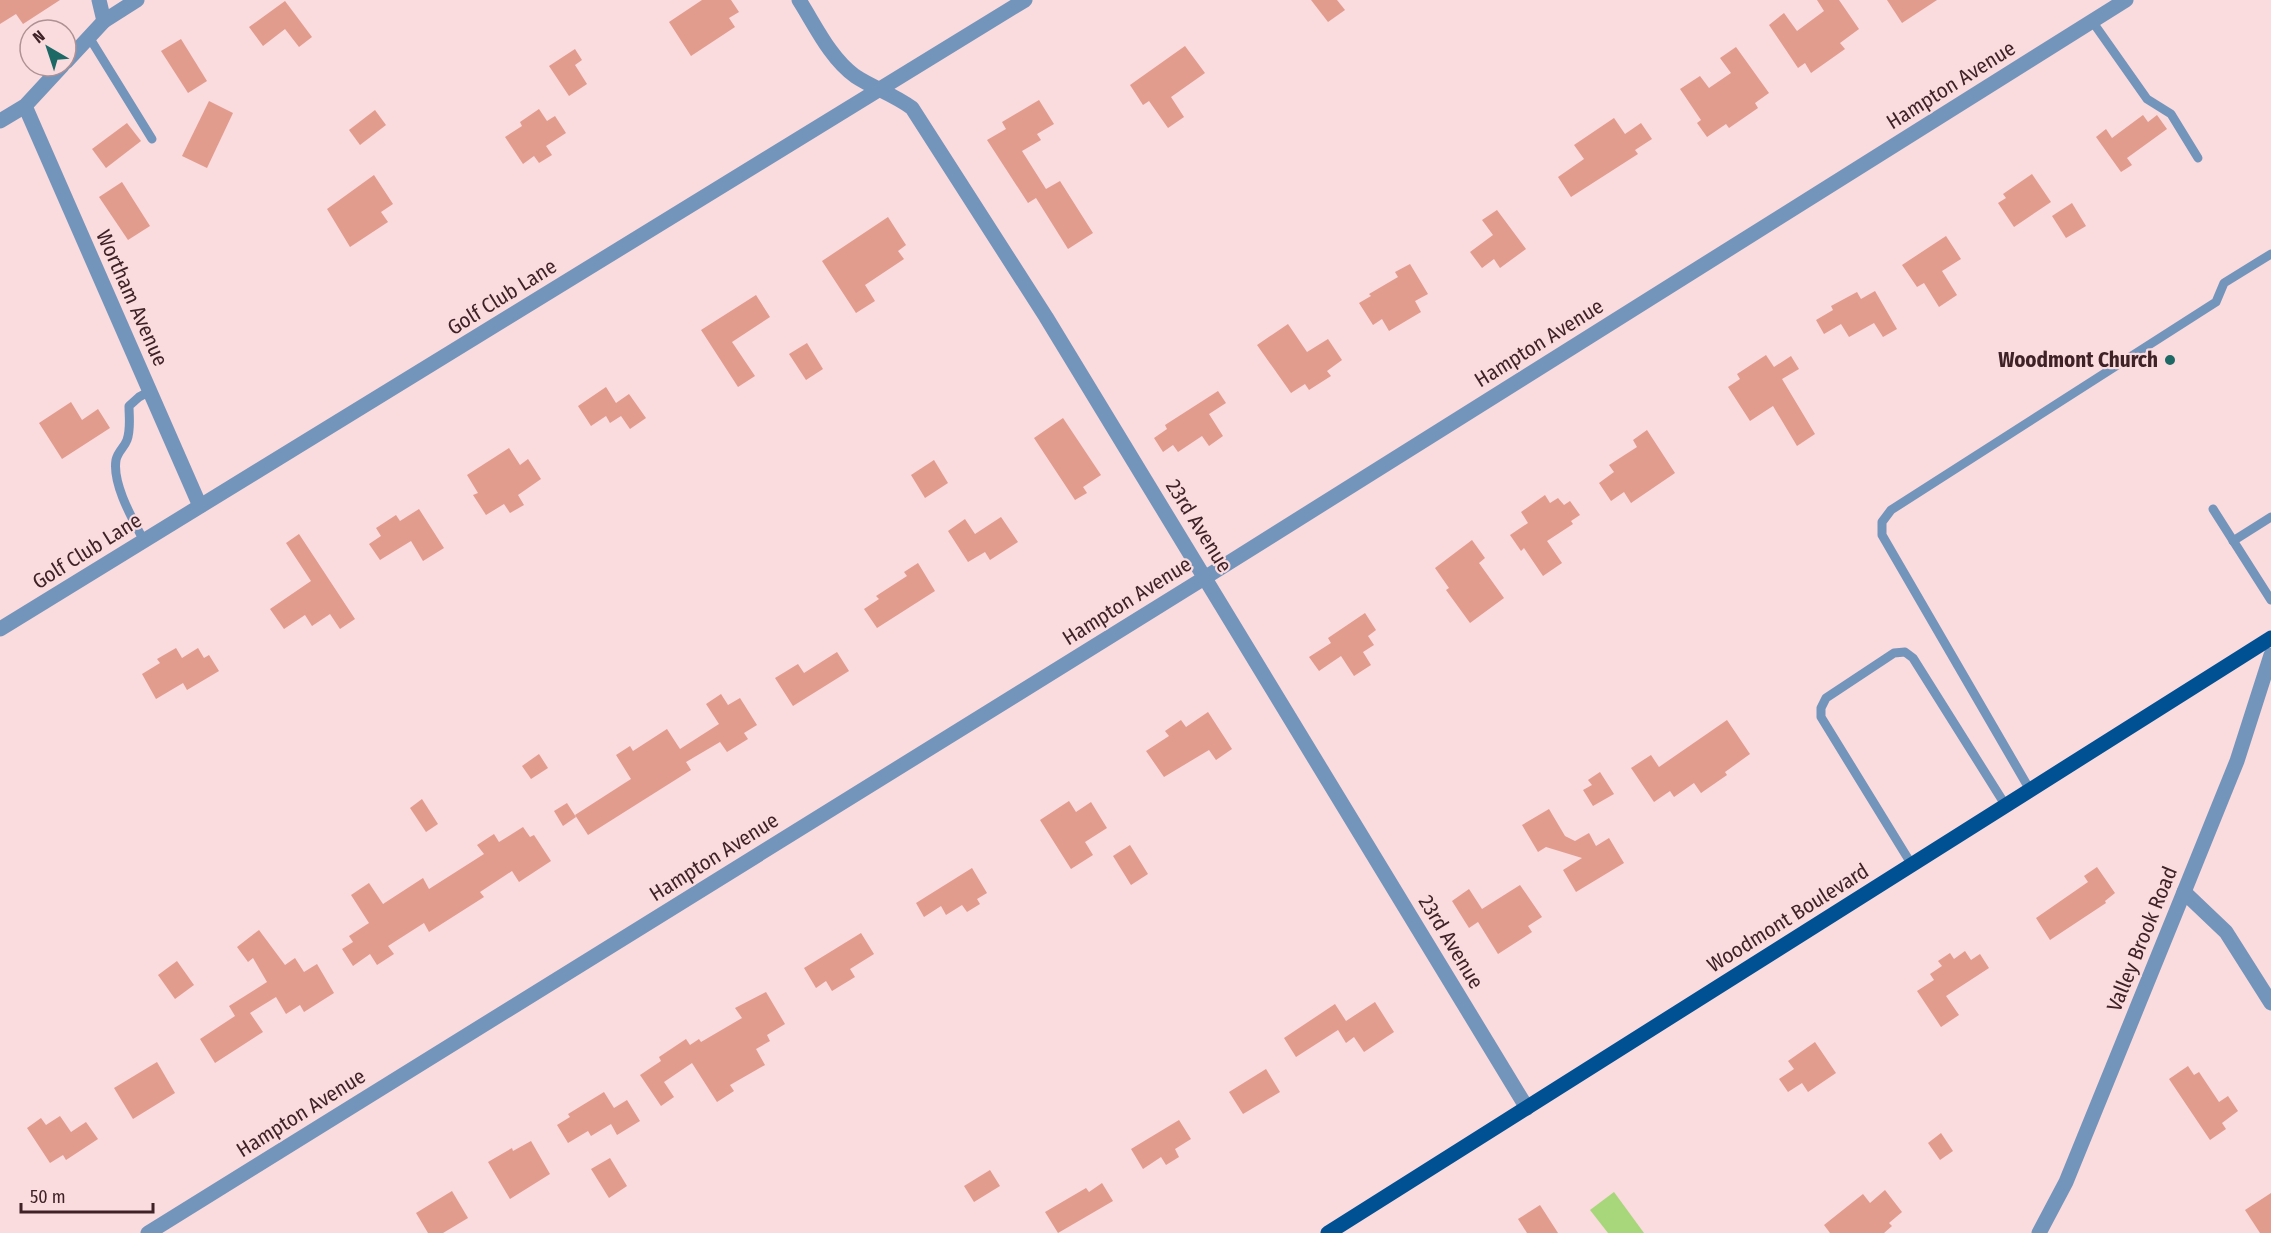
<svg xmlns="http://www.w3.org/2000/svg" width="2271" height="1233" viewBox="0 0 2271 1233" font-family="'Fira Sans Condensed',sans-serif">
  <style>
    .green { fill: #a8d77b }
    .building { fill: #e29c8e }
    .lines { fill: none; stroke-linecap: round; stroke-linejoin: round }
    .service { stroke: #7495bb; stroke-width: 9 }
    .minor { stroke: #7495bb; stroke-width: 15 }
    .primary { stroke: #005193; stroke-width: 15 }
    .poi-dot { fill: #1d6966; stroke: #fadbde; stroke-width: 2 }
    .labels { text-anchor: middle; stroke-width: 4.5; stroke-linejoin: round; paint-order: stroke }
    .street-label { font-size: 21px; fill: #3e2226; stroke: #fadbde }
    .poi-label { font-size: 21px; font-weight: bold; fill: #3e2226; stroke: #fadbde; text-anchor: end }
  </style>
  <rect width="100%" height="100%" fill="#fadbde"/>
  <polygon class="green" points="1614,1192 1644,1233 1608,1233 1590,1210"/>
  <g class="building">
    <polygon points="0,0 60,0 23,24 16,14 0,24"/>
    <polygon points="702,0 731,0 739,12 729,18 735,27 691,56 669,22"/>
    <polygon points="1311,0 1337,0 1345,10 1328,22"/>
    <polygon points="1817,0 1839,0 1859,29 1840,43 1845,49 1811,73 1805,63 1798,68 1769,25 1784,13 1797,31 1824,11"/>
    <polygon points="1887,0 1937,0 1902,23"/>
    <polygon points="285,1 312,37 299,47 285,29 263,46 249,27"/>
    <polygon points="181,39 207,81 188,93 161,51"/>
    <polygon points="1185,46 1205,73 1171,97 1184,117 1168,128 1149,101 1143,105 1130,85"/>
    <polygon points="1736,47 1769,93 1755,103 1758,108 1729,128 1726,124 1707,137 1697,123 1701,120 1680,89 1700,76 1709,88 1731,73 1720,58"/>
    <polygon points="575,49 582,60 575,65 587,84 569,96 549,66"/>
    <polygon points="1039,100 1054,124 1037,134 1041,140 1022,151 1046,189 1060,181 1093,233 1068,249 1036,198 1028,203 987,140 1006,129 1002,122"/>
    <polygon points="209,101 233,113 207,168 182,156"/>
    <polygon points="539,109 547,121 555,116 566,133 546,146 552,155 539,163 534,156 523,164 505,137 522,126 520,122"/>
    <polygon points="375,110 386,125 360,145 349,130"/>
    <polygon points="2143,115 2148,122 2157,115 2167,129 2127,158 2132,165 2121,172 2096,137 2106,129 2112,138"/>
    <polygon points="1614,118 1625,134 1641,123 1652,139 1635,150 1638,154 1571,197 1558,177 1584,159 1574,145"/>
    <polygon points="127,123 141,141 106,168 92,149"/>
    <polygon points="2032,174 2051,202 2014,227 1998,203 2006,198 2003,194"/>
    <polygon points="374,175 393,204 381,212 388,222 350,247 327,209"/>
    <polygon points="122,182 150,226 128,240 99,197"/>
    <polygon points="2072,203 2086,226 2066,238 2052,216"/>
    <polygon points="1497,210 1526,249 1500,268 1494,259 1482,268 1470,252 1493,235 1482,220"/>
    <polygon points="888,217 906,245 898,251 904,259 865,285 875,301 856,313 822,261"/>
    <polygon points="1946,236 1961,259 1942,271 1957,295 1939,307 1924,283 1917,287 1902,265"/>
    <polygon points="1410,264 1428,294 1415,301 1421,312 1389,331 1382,319 1373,325 1359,303 1371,296 1369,294 1398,277 1395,272"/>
    <polygon points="1875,291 1897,329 1883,337 1874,323 1849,337 1841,324 1824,334 1816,320 1833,310 1831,306 1857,292 1861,299"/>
    <polygon points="756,295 770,317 732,342 755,376 738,387 701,330"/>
    <polygon points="1288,324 1307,352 1328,339 1342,360 1327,371 1331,376 1309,390 1305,384 1291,393 1257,345"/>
    <polygon points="807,343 823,369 806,380 789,354"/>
    <polygon points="1766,355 1774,367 1791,356 1799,369 1782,379 1815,434 1797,446 1773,406 1750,421 1728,387 1740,379 1737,374"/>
    <polygon points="606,387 616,403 629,394 646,418 630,429 621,416 610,423 606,416 591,426 578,406"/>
    <polygon points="1218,391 1226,403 1209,414 1223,436 1209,446 1202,436 1178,452 1173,445 1163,452 1154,438 1167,429 1165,425"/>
    <polygon points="71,402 82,420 98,409 110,428 62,459 39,423"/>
    <polygon points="1063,418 1101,475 1083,487 1087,493 1075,500 1034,438"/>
    <polygon points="1647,430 1675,473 1631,503 1624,492 1611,501 1599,483 1614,472 1609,465 1637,447 1633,440"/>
    <polygon points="509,448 520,465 528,459 541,479 518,495 524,505 510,513 504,504 486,515 473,495 478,493 467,475"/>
    <polygon points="934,460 948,483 925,498 911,475"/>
    <polygon points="1545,495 1550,503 1558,498 1564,505 1570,501 1580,515 1571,521 1573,524 1547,541 1562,563 1543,576 1524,548 1521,551 1510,535 1528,523 1521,512"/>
    <polygon points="419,509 444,548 423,561 411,541 380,560 369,544 381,536 376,528 396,515 400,521"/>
    <polygon points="1001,517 1018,542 990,560 985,552 968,562 948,531 965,519 975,534"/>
    <polygon points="299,534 355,619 340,629 330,614 312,626 305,615 284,629 270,609 311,581 286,543"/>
    <polygon points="1472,540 1485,558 1479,563 1504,598 1470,623 1446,590 1449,588 1435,568"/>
    <polygon points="918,563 935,591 877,628 864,609 879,599 876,596 907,576 904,572"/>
    <polygon points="1365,613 1376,630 1368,636 1374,645 1363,652 1371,665 1354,676 1341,656 1319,671 1309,657 1331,643 1328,638"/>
    <polygon points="176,648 182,658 198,648 204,658 209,655 219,671 187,690 183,683 156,699 142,674 160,663 157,659"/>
    <polygon points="837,652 849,671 793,706 775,678 798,664 804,673"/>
    <polygon points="721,694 728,705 740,698 757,725 744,733 748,739 727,752 720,742 686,762 691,770 588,835 575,815 631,779 616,755 630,746 633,751 667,729 680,749 719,724 706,704"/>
    <polygon points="1208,712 1232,749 1216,760 1209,750 1164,777 1146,751 1169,736 1165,731 1181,720 1186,727"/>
    <polygon points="1727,720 1750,754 1725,772 1727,775 1701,793 1694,783 1674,797 1670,791 1654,802 1631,768 1651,755 1659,767"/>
    <polygon points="539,754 548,768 531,779 522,766"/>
    <polygon points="1600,772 1614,794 1593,806 1583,790 1592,785 1588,780"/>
    <polygon points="422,799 438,824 426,832 410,808"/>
    <polygon points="1069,801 1076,812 1091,802 1107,828 1085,842 1093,855 1071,869 1040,820"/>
    <polygon points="567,803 576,817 563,826 554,811"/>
    <polygon points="1549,809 1565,836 1575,841 1589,833 1596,846 1609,838 1624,863 1576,892 1563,870 1582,858 1546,847 1538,852 1522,825"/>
    <polygon points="523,827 530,837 534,835 551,861 519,882 512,871 480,892 484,897 429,932 424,923 388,946 394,954 377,965 370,954 353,966 342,949 353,942 349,936 369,923 351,895 369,883 383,904 423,878 429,889 484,854 477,845 494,834 499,842"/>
    <polygon points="1130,845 1148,874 1131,885 1113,856"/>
    <polygon points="2097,867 2115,893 2105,901 2106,903 2050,940 2036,918 2088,882 2084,876"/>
    <polygon points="972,868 987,893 977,899 980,904 967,912 962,905 946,915 941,906 924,917 916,903"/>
    <polygon points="1520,885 1542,917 1528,926 1532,932 1498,954 1478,922 1469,928 1452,901 1469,889 1482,909"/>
    <polygon points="259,930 285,965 295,958 304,972 317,964 334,993 304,1012 300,1005 286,1014 276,997 250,1013 263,1032 215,1063 200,1039 235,1016 229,1006 267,982 253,958 248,962 237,947"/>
    <polygon points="861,933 874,954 850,969 855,977 832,991 826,981 816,988 804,968"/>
    <polygon points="1965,951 1971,960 1980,954 1989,968 1946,996 1959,1015 1941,1027 1917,991 1934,980 1930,974 1942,966 1938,961 1950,953 1954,959"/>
    <polygon points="177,961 194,985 175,999 158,975"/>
    <polygon points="766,992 785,1024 767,1035 770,1041 756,1049 765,1065 730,1085 734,1091 717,1102 692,1063 664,1082 674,1097 661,1106 640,1075 661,1061 659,1057 686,1039 690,1045 699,1039 701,1042 742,1018 735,1008"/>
    <polygon points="1375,1002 1394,1032 1364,1052 1354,1037 1346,1043 1338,1030 1296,1057 1284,1038 1335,1004 1346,1021"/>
    <polygon points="1815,1042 1836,1073 1808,1092 1802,1083 1788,1092 1779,1079 1794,1069 1788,1061"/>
    <polygon points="157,1062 175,1093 133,1119 114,1088"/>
    <polygon points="2188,1066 2194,1075 2199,1072 2219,1102 2228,1096 2238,1111 2222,1123 2226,1129 2210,1140 2169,1079"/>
    <polygon points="1266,1069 1280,1092 1243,1114 1229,1092"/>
    <polygon points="604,1092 614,1108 627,1100 640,1121 617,1135 611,1124 591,1136 588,1131 568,1143 557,1125 570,1117 568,1114"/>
    <polygon points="60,1116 71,1132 86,1122 98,1139 66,1160 63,1155 50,1163 27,1128 41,1118 46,1125"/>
    <polygon points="1179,1120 1191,1139 1175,1149 1179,1157 1166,1165 1161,1157 1143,1169 1131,1149"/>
    <polygon points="1941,1133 1953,1151 1940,1160 1928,1143"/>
    <polygon points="531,1141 550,1174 510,1199 488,1162 512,1148 513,1151"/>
    <polygon points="610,1158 627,1186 609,1198 591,1169"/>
    <polygon points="990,1170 1000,1186 974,1202 964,1186"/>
    <polygon points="1102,1183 1113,1201 1058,1233 1045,1212 1086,1188 1089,1192"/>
    <polygon points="1885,1190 1902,1212 1889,1223 1892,1226 1884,1233 1830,1233 1824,1225 1863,1194 1870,1203"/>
    <polygon points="452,1191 468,1218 443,1233 428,1233 416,1213"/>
    <polygon points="2271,1193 2271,1233 2260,1233 2245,1210"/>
    <polygon points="1540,1205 1558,1233 1527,1233 1518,1219"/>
  </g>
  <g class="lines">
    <g class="service">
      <polyline points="2092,21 2147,99 2171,114 2198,158"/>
      <polyline points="89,37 152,139"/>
      <polyline points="2213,509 2271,600"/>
      <path d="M144 541C133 520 112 484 116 460 118 451 124 448 127 440 131 429 129 417 129 406L139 397 150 391"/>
      <polyline points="2233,541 2271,517"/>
      <polyline points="2030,790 1882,535 1882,522 1891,510 2216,302 2224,283 2271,254"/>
      <polyline points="1912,865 1821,717 1821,708 1826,698 1894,653 1905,652 1913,658 2006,806"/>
    </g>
    <g class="minor">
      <polyline points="99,0 104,21"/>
      <path d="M799 0C815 25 830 58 855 76 873 88 893 94 912 108L1046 317 1527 1108"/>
      <polyline points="66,62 104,21 137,0"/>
      <polyline points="25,106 200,506"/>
      <polyline points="0,121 25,106 62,66"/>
      <polyline points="0,629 1025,0"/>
      <polyline points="2184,892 2226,932 2271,1003"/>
      <polyline points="148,1233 1206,577 2126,0"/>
      <polyline points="2039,1233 2066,1182 2184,892 2237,761 2271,655"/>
    </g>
    <polyline class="primary" points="1328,1233 2271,638"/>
  </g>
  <circle class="poi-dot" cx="2170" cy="360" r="6"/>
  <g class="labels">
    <g class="street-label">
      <text transform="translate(1951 85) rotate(-32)" y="7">Hampton Avenue</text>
      <text transform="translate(502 297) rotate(-32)" y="7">Golf Club Lane</text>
      <text transform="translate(132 298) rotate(66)" y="7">Wortham Avenue</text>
      <text transform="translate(1539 343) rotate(-32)" y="7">Hampton Avenue</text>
      <text transform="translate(1199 526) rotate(58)" y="7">23rd Avenue</text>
      <text transform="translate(87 551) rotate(-32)" y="7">Golf Club Lane</text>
      <text transform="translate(1127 601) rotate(-32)" y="7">Hampton Avenue</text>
      <text transform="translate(714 857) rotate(-32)" y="7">Hampton Avenue</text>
      <text transform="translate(1788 918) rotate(-32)" y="7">Woodmont Boulevard</text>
      <text transform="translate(2142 939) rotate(-68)" y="7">Valley Brook Road</text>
      <text transform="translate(1451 942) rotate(59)" y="7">23rd Avenue</text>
      <text transform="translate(301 1113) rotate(-32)" y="7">Hampton Avenue</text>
    </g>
    <g class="poi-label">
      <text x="2158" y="367">Woodmont Church</text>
    </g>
  </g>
  <g transform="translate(48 48) rotate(321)"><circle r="28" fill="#fadbde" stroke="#af9194" stroke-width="1.5"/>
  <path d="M0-4.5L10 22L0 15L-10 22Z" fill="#1d6966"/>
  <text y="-9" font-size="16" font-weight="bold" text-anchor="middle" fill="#3e2226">N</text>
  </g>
  <path d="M21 1203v9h132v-9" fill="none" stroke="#3e2226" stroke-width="3"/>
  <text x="30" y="1203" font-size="18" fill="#3e2226" stroke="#fadbde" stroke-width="4.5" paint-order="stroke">50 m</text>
</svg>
